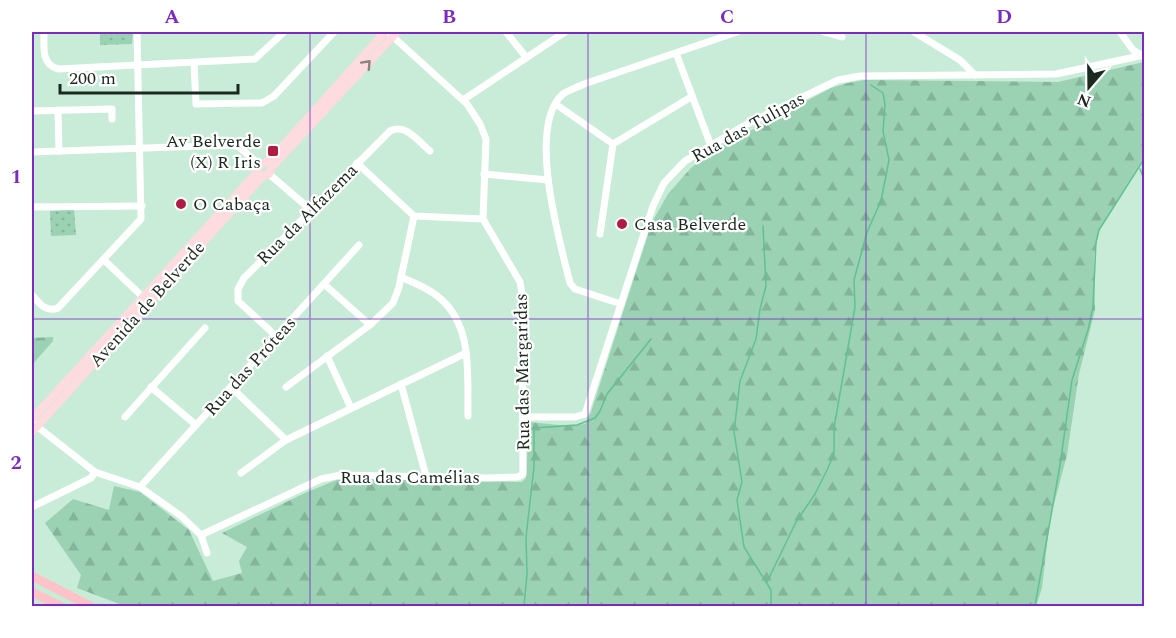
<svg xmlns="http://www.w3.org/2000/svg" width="1176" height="638" viewBox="0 0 1176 638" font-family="Spectral,serif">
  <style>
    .grass { fill: url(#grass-dots) }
    .forest { fill: url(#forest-firs) }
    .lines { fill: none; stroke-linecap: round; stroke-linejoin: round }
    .stream { stroke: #62c191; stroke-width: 1.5 }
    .minor { stroke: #fff; stroke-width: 7 }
    .major { stroke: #fedbde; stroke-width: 8 }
    .highway { stroke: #fec3c8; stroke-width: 9 }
    .oneway { stroke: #8d8280 }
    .grid { fill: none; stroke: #7b2cbf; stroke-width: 1.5; stroke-opacity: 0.55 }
    .poi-dot { fill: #b01d43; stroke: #fff; stroke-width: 2 }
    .labels { text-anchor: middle; stroke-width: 4.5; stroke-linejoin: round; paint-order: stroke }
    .street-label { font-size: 18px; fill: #1c2921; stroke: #fff }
    .poi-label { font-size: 18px; fill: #1c2921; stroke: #fff; text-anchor: start }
    .neatline { fill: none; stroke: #7b2cbf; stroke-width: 2 }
    .grid-label { font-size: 20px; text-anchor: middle; font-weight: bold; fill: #7b2cbf }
  </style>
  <defs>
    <pattern id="grass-dots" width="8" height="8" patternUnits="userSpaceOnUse" patternTransform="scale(1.5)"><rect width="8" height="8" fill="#9ad2b3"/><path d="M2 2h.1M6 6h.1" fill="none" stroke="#84b49a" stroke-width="1.8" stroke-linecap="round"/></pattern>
    <pattern id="forest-firs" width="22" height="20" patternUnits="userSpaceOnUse" patternTransform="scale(1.5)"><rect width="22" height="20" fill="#9ad2b3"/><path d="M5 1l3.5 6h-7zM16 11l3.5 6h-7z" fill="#84b49a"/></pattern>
  </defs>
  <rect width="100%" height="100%" fill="#c8ecd7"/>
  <g class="grass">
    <polygon points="100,32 133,32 132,44 100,45"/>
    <polygon points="74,209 76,235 51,236 50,211"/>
  </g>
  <g class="forest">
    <polygon points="1144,62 1144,157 1100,228 1094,255 1095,310 1079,374 1067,455 1050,519 1042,588 1036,606 125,606 77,588 81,575 45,523 73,499 109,510 114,486 140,492 189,530 213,581 242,573 239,561 247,547 222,533 307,492 337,480 366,479 522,482 526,478 529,422 569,426 585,424 591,412 652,222 668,194 690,169 710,152 831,88 848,83 864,80 1058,82"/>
    <polygon points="53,337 53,341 32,365 32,338"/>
  </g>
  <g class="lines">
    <g class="stream">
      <polyline points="1140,169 1144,179"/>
      <polyline points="763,226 766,286 760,309 756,339 740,381 734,432 742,482 737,500 744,547 771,590 771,606"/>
      <polyline points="767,582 796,522 815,494 828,468 834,453 834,428 855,307 854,280 867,232 881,201 889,160 883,131 885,104 883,93 871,85"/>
      <polyline points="524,606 527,574 526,537 534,467 534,428 577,425 595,418 600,411 607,394 651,339"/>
      <polyline points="1035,606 1060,465 1072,380 1088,330 1093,307 1096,242 1099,230 1144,159"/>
    </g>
    <g class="minor">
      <path d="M44 32C44 46 41 65 58 69L255 59 284 32"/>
      <polyline points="506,32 526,57"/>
      <polyline points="824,32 842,37"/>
      <polyline points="914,32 960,60 975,75"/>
      <polyline points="1120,32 1133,50 1142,55"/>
      <polyline points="676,53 711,146"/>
      <polyline points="194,63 196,104 262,103 274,96 334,32"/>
      <polyline points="463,100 565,32"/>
      <polyline points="557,105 613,144"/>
      <polyline points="58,110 59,151"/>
      <polyline points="32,111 112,109 112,119"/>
      <polyline points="32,152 231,145 239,147 260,165"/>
      <polyline points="357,163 414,216 483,219"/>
      <polyline points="269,174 311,210"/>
      <polyline points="484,174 548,180"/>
      <polyline points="32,207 142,206"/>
      <polyline points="600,234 613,144 691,97"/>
      <polyline points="104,260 145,299"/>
      <path d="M401 277C416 284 433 290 445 303 473 332 467 379 468 416"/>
      <polyline points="324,284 370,325"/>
      <path d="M32 295C39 303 46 313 58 308L141 219 137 32"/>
      <path d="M621 304 575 289 570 283C560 242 526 126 563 94 569 90 578 87 584 84L737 32"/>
      <path d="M276 336 238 301V289L244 278 390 131C406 123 418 141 430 151"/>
      <polyline points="327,356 351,408"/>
      <polyline points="401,384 426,476"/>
      <polyline points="151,387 196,425"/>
      <polyline points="231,387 286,440"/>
      <polyline points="286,387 370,325 393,303 399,287 414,216"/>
      <polyline points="125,417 205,328"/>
      <polyline points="523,417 575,417 585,414 653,206 664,183 685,161 747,124 838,80 860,76 1056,74 1144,55"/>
      <polyline points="34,424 95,472 140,487 181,516 201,535 207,553"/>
      <polyline points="241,473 286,440 466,353"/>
      <polyline points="140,487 359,245"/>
      <polyline points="32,507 91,478 95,472"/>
      <polyline points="201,535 321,479 341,475 487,478 518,477 523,474 522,294 520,282 483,219 486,139 480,124 467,104 390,34"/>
    </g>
    <g class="major">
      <polyline points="32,419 258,171 259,166 271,159 385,32"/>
      <polyline points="32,432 263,176 269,174 271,168 397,32"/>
    </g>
    <g class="highway">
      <polyline points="32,576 90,606"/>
      <polyline points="32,592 60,606"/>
    </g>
  </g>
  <defs><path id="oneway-chevron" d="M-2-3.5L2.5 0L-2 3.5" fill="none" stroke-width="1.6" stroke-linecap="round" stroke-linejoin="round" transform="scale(1.5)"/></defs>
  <use class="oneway" href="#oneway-chevron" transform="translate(367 64) rotate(-47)"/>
  <path class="grid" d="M310 32V606M588 32V606M866 32V606M32 319H1144"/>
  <g class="poi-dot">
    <rect x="267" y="145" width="12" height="12" rx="3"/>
    <circle cx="181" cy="204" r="6"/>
    <circle cx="622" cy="224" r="6"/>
  </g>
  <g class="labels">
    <g class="street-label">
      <text transform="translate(748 127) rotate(-29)" y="6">Rua das Tulipas</text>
      <text transform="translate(307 214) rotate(-45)" y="6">Rua da Alfazema</text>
      <text transform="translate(147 304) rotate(-48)" y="6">Avenida de Belverde</text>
      <text transform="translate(250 366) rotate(-48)" y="6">Rua das Próteas</text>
      <text transform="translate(522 372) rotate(-91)" y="6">Rua das Margaridas</text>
      <text x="410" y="483">Rua das Camélias</text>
    </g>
    <g class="poi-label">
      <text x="261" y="147" text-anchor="end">Av Belverde<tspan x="261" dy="21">(X) R Iris</tspan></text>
      <text x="193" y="210">O Cabaça</text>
      <text x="634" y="230">Casa Belverde</text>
    </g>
  </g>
  <rect width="1176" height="638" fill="none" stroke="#ffffff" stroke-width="66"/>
  <g transform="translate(1089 87) rotate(200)" stroke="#ffffff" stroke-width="4.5" paint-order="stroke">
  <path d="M0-4.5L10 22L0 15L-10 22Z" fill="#1c2921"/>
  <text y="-9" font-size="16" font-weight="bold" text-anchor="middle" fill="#1c2921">N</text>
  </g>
  <path d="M60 84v9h178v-9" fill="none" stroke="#1c2921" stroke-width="3"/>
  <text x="69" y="84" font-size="18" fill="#1c2921" stroke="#ffffff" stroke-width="4.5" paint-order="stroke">200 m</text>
  <rect x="33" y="33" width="1110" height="572" class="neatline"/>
  <g class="grid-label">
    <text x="172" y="23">A</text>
    <text x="449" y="23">B</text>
    <text x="727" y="23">C</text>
    <text x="1004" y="23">D</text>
    <text x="16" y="183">1</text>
    <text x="16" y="469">2</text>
  </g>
</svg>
